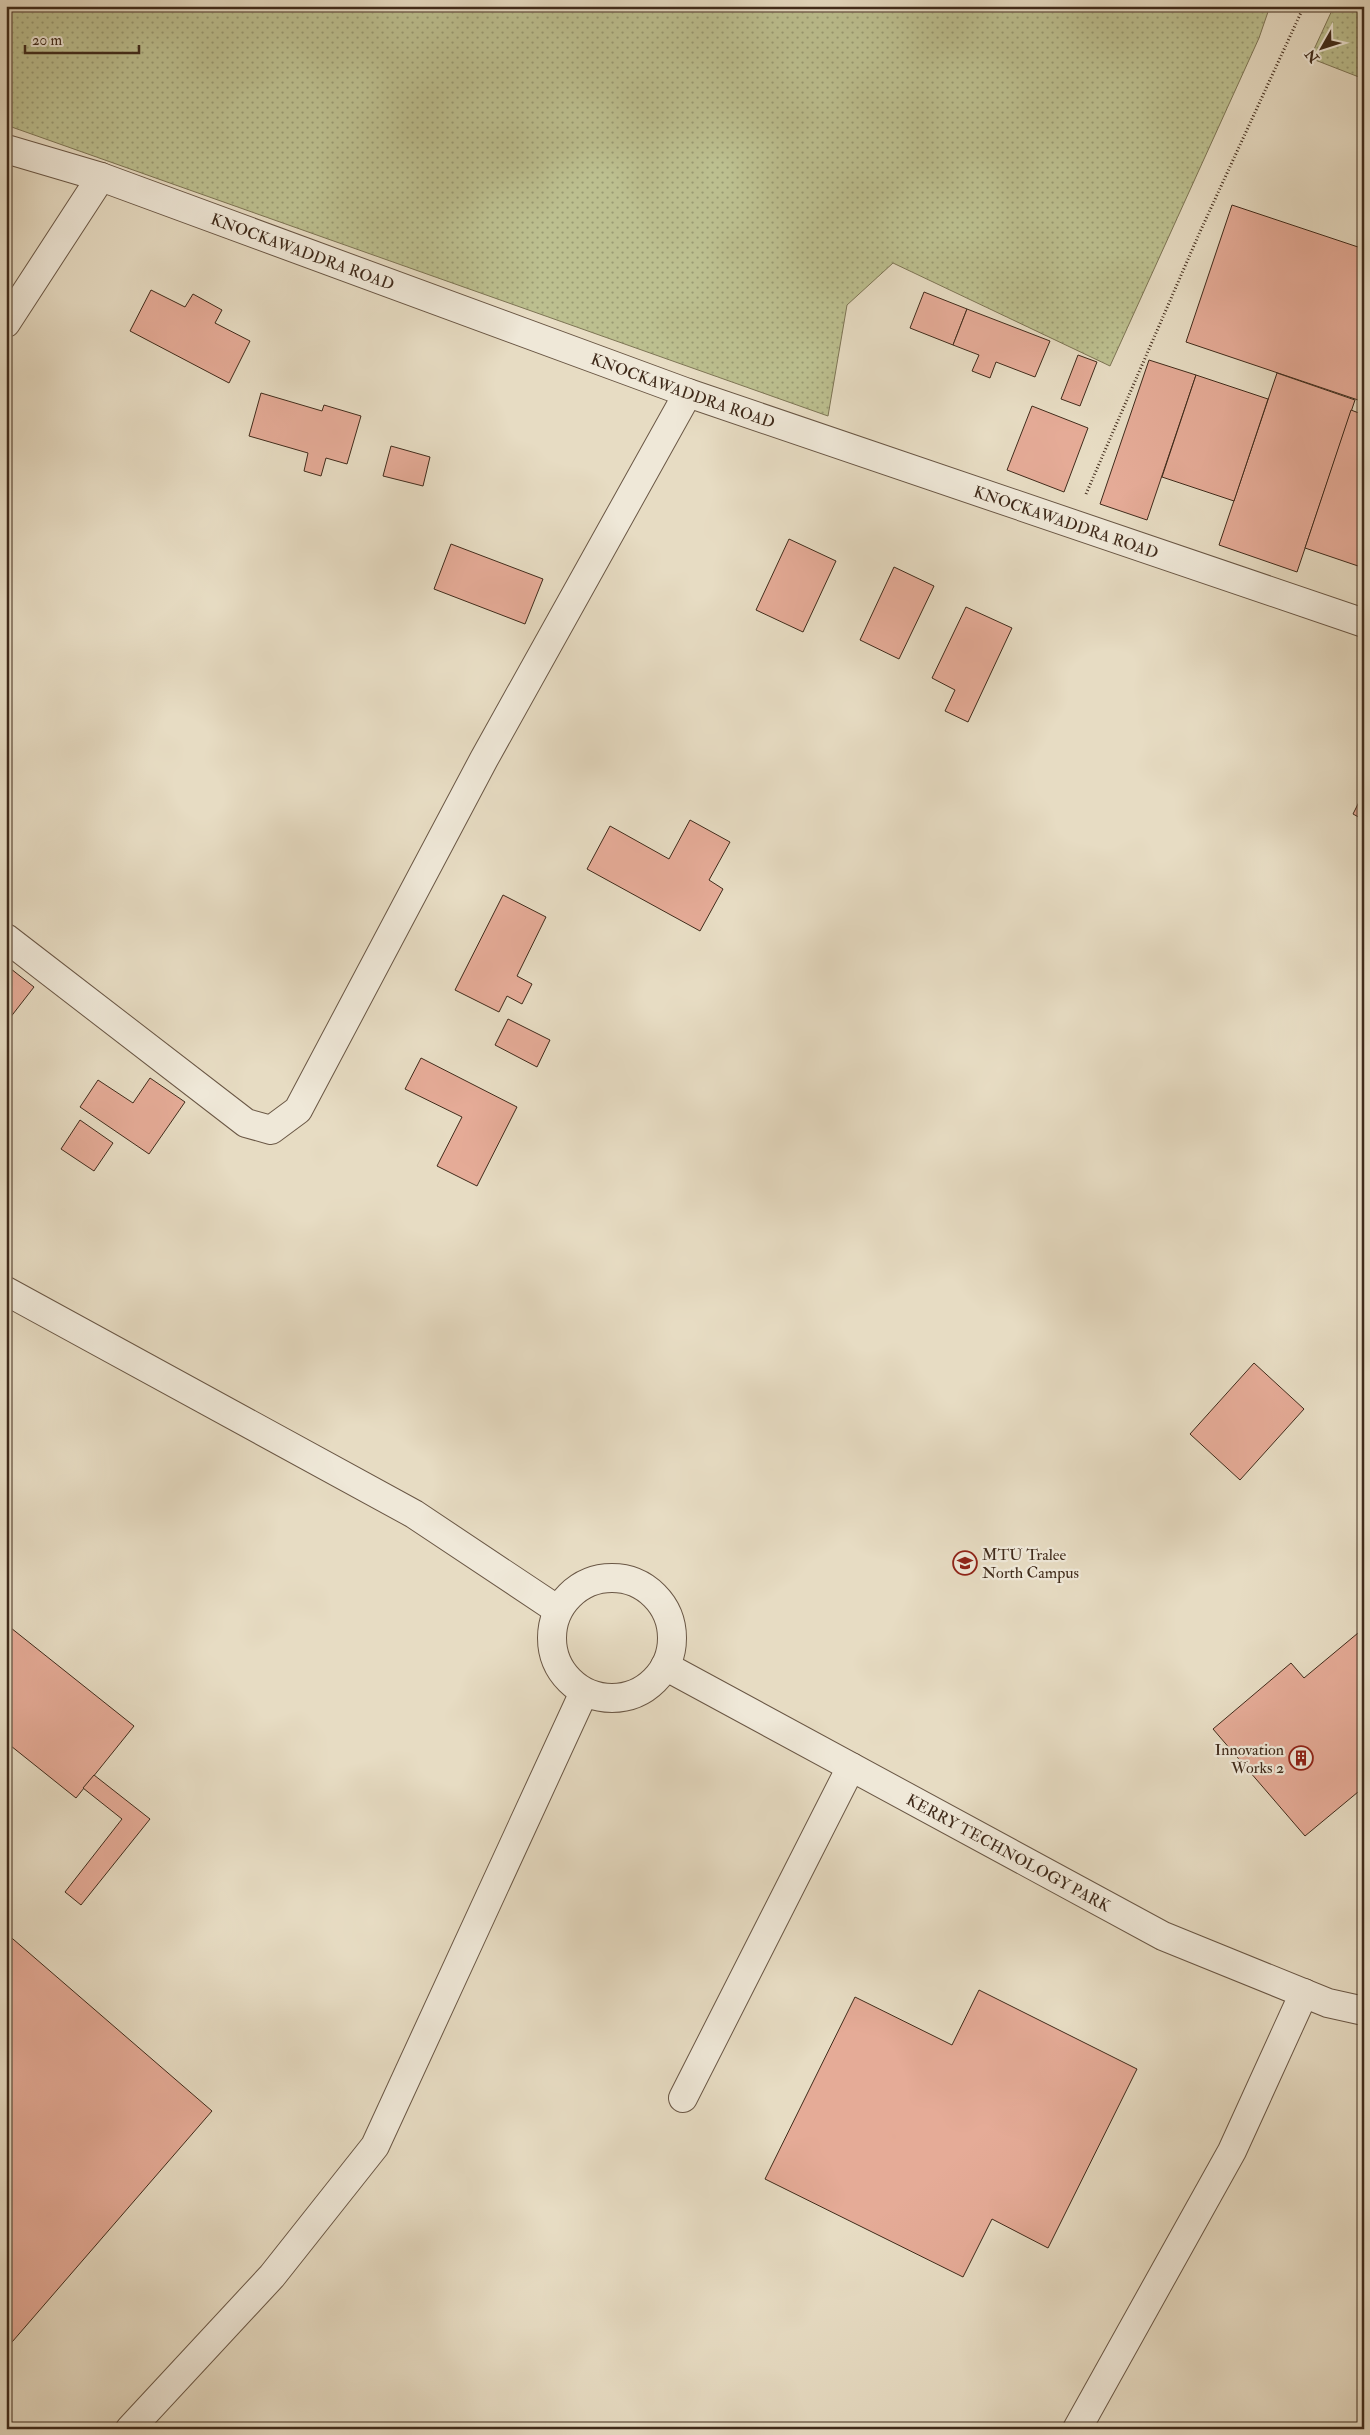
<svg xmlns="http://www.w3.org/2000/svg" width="1370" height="2435" viewBox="0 0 1370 2435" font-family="'IM FELL Double Pica',serif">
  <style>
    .grass { fill: url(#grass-dots); stroke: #7e7555 }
    .building { fill: #e5ab97; stroke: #402b1b }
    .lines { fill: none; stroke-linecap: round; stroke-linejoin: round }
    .minor-casing { stroke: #6a5745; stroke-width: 30 }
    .path { stroke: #402b1b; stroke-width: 3; stroke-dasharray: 1 2.5; stroke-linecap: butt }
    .minor { stroke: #efe8d8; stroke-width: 28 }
    .labels { text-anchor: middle; stroke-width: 4.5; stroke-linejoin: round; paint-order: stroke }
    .street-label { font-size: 16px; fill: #402b1b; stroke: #efe8d8 }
    .poi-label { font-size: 16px; fill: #402b1b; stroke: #efe8d8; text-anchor: start }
  </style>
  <defs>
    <pattern id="grass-dots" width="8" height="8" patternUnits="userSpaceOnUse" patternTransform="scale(1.25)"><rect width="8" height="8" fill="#bcbf8f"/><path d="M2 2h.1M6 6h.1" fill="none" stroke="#9a9b74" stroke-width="1.8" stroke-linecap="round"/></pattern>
  </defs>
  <rect width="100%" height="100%" fill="#e7dcc3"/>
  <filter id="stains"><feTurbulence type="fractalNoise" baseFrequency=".004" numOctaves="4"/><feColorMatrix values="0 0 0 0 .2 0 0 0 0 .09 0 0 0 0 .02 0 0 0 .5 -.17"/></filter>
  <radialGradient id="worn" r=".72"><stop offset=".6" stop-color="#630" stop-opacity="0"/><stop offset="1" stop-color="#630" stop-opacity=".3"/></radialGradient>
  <g class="grass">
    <polygon points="6,6 1270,6 1259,38 1110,366 893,263 847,305 828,416 6,125"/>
    <polygon points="1334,6 1364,6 1364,79 1310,58"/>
  </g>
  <g class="building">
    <polygon points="1232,205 1364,249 1364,402 1186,342"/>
    <polygon points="151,290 185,307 193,294 222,310 215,323 250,341 229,383 130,331"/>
    <polygon points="924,292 967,309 953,345 910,328"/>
    <polygon points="967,309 1050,341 1035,377 996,362 990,378 972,371 979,355 953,345"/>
    <polygon points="1078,355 1097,362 1080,406 1061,399"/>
    <polygon points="1149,360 1196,375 1147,520 1100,504"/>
    <polygon points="1277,373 1355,400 1297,572 1219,545"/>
    <polygon points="1196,375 1268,399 1234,501 1162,477"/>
    <polygon points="261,393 322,411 324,405 361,416 347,464 326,458 321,476 304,471 308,453 249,436"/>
    <polygon points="1032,406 1088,428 1064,492 1007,470"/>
    <polygon points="1351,410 1364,415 1364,568 1305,548"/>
    <polygon points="391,446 430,457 423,486 383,476"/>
    <polygon points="789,539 836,561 803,632 756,610"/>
    <polygon points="451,544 543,579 525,624 434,589"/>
    <polygon points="894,567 934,586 899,659 860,640"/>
    <polygon points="966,607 1012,628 968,722 945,711 955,690 932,678"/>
    <polygon points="1364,792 1364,820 1353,814"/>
    <polygon points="690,820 730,842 709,880 723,889 700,931 587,869 610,826 669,859"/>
    <polygon points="503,895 546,917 517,976 532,984 522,1004 507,996 499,1012 455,990"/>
    <polygon points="6,965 34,987 6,1023"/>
    <polygon points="508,1019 550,1040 537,1067 495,1045"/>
    <polygon points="421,1058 517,1107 477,1186 437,1166 462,1117 405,1089"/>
    <polygon points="150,1078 185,1102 149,1154 80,1107 98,1080 133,1103"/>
    <polygon points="80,1120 113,1143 94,1171 61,1149"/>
    <polygon points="1254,1363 1304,1409 1240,1480 1190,1434"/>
    <polygon points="6,1624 134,1726 76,1798 6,1742"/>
    <polygon points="1364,1628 1364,1787 1305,1836 1213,1729 1291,1663 1304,1678"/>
    <polygon points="94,1775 150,1819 81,1905 65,1892 122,1819 83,1788"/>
    <polygon points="6,1933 212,2111 6,2349"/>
    <polygon points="979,1990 1137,2069 1048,2248 992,2219 963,2277 765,2179 855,1997 952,2045"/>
  </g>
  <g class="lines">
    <g class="minor-casing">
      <g id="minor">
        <path id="s1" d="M6 149 101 177 688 393 1364 623"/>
        <polyline points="6,323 101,177"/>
        <polyline points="6,938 246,1123 271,1130 298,1110 484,759 688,393"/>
        <polyline points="6,1291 414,1514 558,1610"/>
        <circle cx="612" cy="1638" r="60"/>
        <path id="s2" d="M665 1666 1163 1936 1328 2003 1364 2011"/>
        <polyline points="683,2098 851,1767"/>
        <polyline points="130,2429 272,2276 375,2146 584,1692"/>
        <polyline points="1077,2429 1232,2151 1304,1993"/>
      </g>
    </g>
    <polyline class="path" points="1086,494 1199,234 1304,6"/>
    <use href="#minor" class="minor"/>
  </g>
  <defs>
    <g id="university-ring" transform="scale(1.25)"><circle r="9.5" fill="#efe8d8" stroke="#8f2418" stroke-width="1.5"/><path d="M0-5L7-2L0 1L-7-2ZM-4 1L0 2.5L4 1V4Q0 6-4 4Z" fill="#8f2418"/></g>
    <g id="building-ring" transform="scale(1.25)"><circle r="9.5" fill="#efe8d8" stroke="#8f2418" stroke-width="1.5"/><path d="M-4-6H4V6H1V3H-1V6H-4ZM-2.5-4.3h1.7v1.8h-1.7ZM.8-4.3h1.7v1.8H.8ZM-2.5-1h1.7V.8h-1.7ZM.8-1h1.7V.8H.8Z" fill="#8f2418"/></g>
  </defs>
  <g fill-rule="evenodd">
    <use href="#university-ring" x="965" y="1563"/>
    <use href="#building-ring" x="1301" y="1758"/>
  </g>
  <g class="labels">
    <g class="street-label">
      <text dy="6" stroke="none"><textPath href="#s1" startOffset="314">KNOCKAWADDRA ROAD</textPath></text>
      <text dy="6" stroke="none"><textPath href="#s1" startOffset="719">KNOCKAWADDRA ROAD</textPath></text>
      <text dy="6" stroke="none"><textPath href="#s1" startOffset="1124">KNOCKAWADDRA ROAD</textPath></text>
      <text dy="6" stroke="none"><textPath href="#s2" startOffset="391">KERRY TECHNOLOGY PARK</textPath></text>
    </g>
    <g class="poi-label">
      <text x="982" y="1560">MTU Tralee<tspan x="982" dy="18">North Campus</tspan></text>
      <text x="1284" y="1755" text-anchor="end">Innovation<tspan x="1284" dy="18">Works 2</tspan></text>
    </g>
  </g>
  <rect width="1370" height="2435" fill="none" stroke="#e7dcc3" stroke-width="25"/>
  <rect x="8" y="8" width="1355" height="2420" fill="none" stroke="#402b1b" stroke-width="2.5"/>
  <rect x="12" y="12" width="1345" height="2410" fill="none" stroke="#402b1b"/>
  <g transform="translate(1322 48) rotate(231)" stroke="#efe8d8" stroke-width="4" paint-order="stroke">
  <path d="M0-4L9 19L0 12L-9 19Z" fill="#402b1b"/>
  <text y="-8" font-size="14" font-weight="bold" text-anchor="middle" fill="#402b1b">N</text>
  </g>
  <path d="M25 45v8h114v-8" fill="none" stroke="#402b1b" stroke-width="2.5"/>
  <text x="32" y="45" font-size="15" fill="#402b1b" stroke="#efe8d8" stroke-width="4" paint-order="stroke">20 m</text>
  <rect width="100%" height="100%" filter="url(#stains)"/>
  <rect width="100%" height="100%" fill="url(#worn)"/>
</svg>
